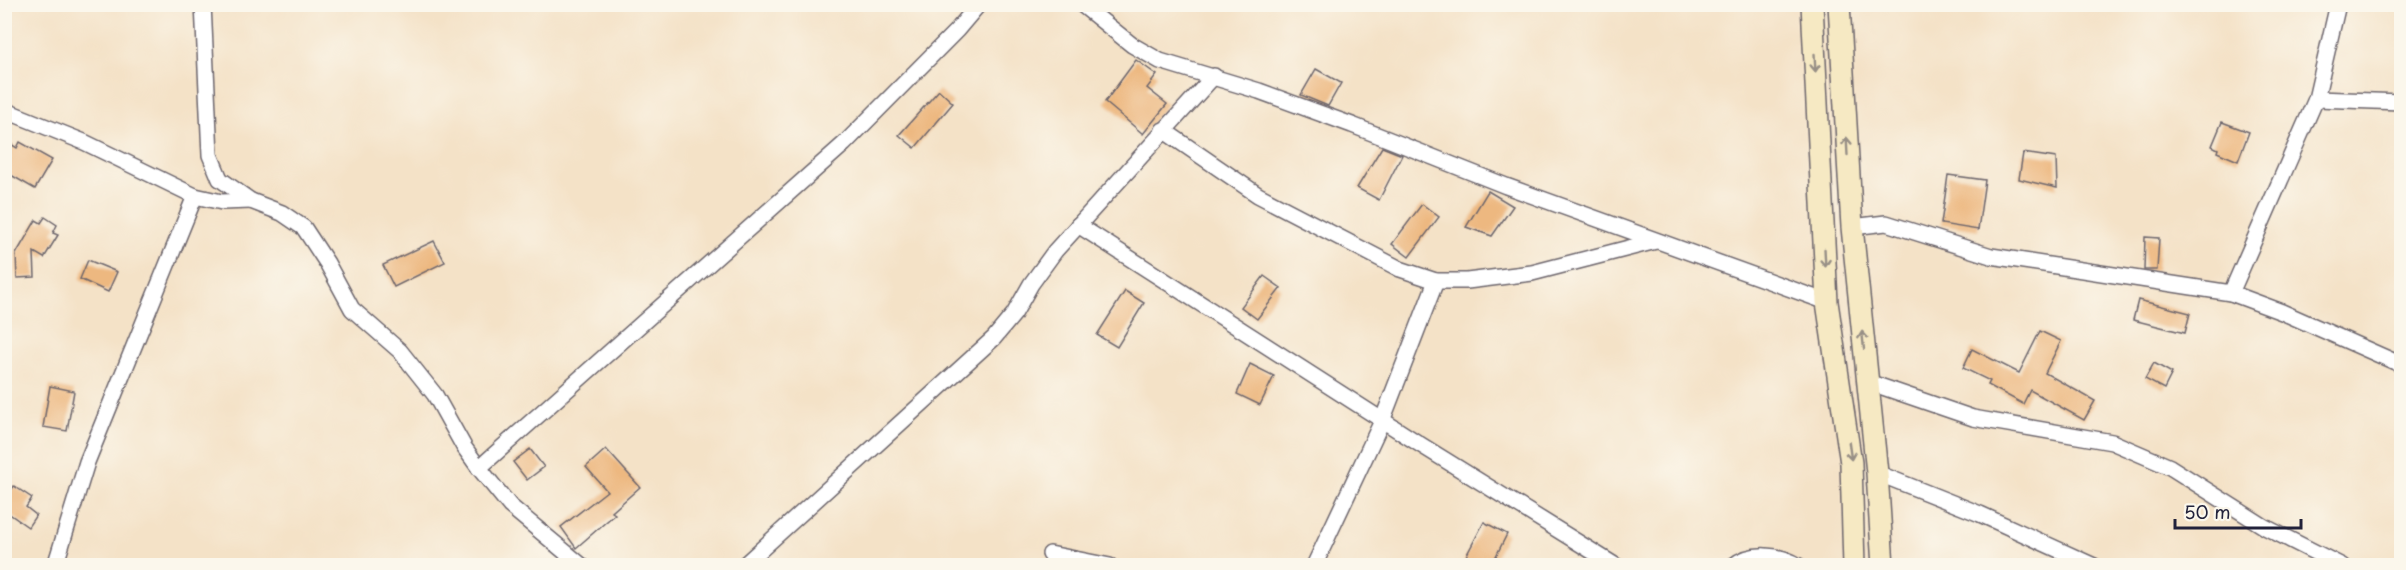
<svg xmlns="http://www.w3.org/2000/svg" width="2406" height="570" viewBox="0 0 2406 570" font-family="'Playpen Sans',sans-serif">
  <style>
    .building { fill: #edb880 }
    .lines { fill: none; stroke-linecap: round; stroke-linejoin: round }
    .street-casing { stroke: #6c656c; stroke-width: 18 }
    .secondary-casing { stroke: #6c656c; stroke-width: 24 }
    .street { stroke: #fff; stroke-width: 15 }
    .secondary { stroke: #f6e9c3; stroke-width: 21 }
    .oneway { stroke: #978f86 }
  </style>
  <rect width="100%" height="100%" fill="#fbf7ec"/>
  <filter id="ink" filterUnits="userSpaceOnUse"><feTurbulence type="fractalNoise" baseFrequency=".0167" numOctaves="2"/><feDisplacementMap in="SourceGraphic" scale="12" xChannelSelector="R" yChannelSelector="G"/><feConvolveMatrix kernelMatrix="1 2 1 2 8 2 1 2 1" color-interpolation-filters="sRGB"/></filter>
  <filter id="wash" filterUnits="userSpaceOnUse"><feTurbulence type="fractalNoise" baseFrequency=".008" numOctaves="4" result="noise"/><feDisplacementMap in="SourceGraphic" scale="24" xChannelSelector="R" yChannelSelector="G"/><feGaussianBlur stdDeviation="1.35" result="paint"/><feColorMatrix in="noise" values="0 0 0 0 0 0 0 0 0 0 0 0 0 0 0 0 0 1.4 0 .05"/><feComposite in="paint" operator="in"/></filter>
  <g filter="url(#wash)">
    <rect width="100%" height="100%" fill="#f4e2c7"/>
    <g id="blocks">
      <g class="building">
        <polygon points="1136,60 1157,75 1147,88 1167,104 1143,134 1105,102"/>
        <polygon points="1316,69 1341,83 1328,106 1301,95"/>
        <polygon points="939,90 953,103 915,148 899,135"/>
        <polygon points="2222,122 2249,132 2238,161 2217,152 2218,149 2212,146"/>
        <polygon points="4,140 17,148 20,142 52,160 35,189 4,171"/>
        <polygon points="1382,147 1402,155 1379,200 1357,188"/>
        <polygon points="2023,153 2056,158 2057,188 2019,179"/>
        <polygon points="1948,175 1985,180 1978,230 1941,224"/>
        <polygon points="1488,191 1513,206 1492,236 1466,227"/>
        <polygon points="1422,204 1439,217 1409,257 1392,244"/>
        <polygon points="45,217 57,225 53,233 58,235 44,258 34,252 35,277 17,278 16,254 36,220 41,223"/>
        <polygon points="2145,237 2159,238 2157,270 2144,270"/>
        <polygon points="434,241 445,262 394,287 383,265"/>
        <polygon points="88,260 117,272 108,292 80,279"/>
        <polygon points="1264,276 1281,288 1257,319 1241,307"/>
        <polygon points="1125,291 1144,303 1117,347 1097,335"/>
        <polygon points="2138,300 2190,313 2185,333 2133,320"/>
        <polygon points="2040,331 2061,341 2045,373 2095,401 2084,420 2030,390 2023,404 1988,385 1990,381 1963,368 1972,349 2019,373"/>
        <polygon points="2154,363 2172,373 2164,389 2145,379"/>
        <polygon points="1250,364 1274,376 1260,405 1237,394"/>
        <polygon points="50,386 74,391 67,431 43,427"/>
        <polygon points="530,449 544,467 527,480 513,462"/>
        <polygon points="606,449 640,487 612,512 615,514 576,548 561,527 607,491 586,467"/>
        <polygon points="14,486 32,498 26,507 36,515 28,527 4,510 4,500"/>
        <polygon points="1484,522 1507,534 1491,566 1474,566 1464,560"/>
      </g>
    </g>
  </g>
  <g filter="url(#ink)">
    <use href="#blocks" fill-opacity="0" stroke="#6c656c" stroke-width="1.5"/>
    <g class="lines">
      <g class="street-casing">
        <g id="street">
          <polyline points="203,4 210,155 220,179 251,201 282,213 304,228 327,263 352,309 400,351 435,395 464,447 479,468 510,506 582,566"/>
          <polyline points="1081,4 1132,45 1160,61 1259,91 1352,125 1506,186 1827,302"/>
          <polyline points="2316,99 2402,102"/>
          <polyline points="4,110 84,142 195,196 222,202 251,201"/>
          <polyline points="1163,130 1258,195 1400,269 1436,281 1467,281 1532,273 1656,241"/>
          <polyline points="1078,225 1421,445 1616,566"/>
          <polyline points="1852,227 1886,223 1991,256 2231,293 2282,312 2402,365"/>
          <polyline points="2231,293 2316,99 2338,4"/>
          <polyline points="1868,382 1973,418 2112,442 2170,467 2265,527 2342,566"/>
          <polyline points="479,468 844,144 957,30 979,4"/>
          <polyline points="1877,473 1980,514 2094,566"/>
          <polyline points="1050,554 1110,566"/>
          <polyline points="55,566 87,462 195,196"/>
          <polyline points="743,566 994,338 1014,314 1031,284 1055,251 1214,76"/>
          <polyline points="1314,566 1382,421 1436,281"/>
          <path d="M1733 566C1751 551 1780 554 1799 566"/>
        </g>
      </g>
      <g class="secondary-casing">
        <g id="secondary">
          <polyline points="1812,4 1827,302 1851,463 1854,566"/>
          <polyline points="1839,4 1852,227 1877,473 1883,566"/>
        </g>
      </g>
      <use href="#street" class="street"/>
      <use href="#secondary" class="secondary"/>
    </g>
    <defs><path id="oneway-shaft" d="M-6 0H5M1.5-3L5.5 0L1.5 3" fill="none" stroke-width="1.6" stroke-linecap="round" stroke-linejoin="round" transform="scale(1.5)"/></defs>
    <g class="oneway">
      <use href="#oneway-shaft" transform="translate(1815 63) rotate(87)"/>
      <use href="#oneway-shaft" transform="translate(1847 146) rotate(-93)"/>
      <use href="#oneway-shaft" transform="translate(1825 258) rotate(87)"/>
      <use href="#oneway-shaft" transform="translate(1863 340) rotate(-96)"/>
      <use href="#oneway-shaft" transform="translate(1850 451) rotate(82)"/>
    </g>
  </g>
  <rect width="2406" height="570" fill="none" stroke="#fbf7ec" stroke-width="24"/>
  <path d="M2175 519v9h126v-9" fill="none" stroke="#22223b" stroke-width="3"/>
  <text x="2184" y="519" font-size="18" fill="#22223b" stroke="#fbf7ec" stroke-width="4.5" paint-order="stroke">50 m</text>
</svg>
